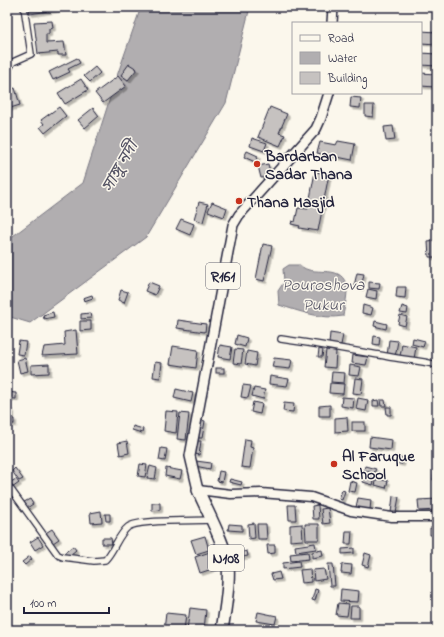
<svg xmlns="http://www.w3.org/2000/svg" width="444" height="637" viewBox="0 0 444 637" font-family="'Indie Flower','Noto Sans Bengali',sans-serif">
  <style>
    .water { fill: #b1aeb0; stroke: #787681 }
    .building { fill: #c6c2c0; stroke: #22223b; filter: url(#shadow) }
    .lines { fill: none; stroke-linecap: round; stroke-linejoin: round }
    .street-casing { stroke: #22223b; stroke-width: 8 }
    .secondary-casing { stroke: #22223b; stroke-width: 11 }
    .primary-casing { stroke: #22223b; stroke-width: 12 }
    .highway-casing { stroke: #22223b; stroke-width: 14 }
    .street { stroke: #fbf7ec; stroke-width: 5.5 }
    .secondary { stroke: #fbf7ec; stroke-width: 8 }
    .primary { stroke: #fbf7ec; stroke-width: 9 }
    .highway { stroke: #fbf7ec; stroke-width: 11 }
    .poi-dot { fill: #c8321e; stroke: #fbf7ec; stroke-width: 1.5 }
    .labels { text-anchor: middle; stroke-width: 3; stroke-linejoin: round; paint-order: stroke }
    .shield { fill: #fbf7ec; stroke: #636270; stroke-width: 1 }
    .shield-label { font-size: 15px; font-weight: bold; fill: #22223b }
    .poi-label { font-size: 16px; font-weight: bold; fill: #22223b; stroke: #fbf7ec; text-anchor: start }
    .water-label { font-size: 17px; font-style: italic; fill: #545364; stroke: #fbf7ec }
  </style>
  <defs>
    <filter id="shadow"><feDropShadow dx="2.5" dy="2.5" stdDeviation="0" flood-color="#0004"/></filter>
  </defs>
  <rect width="100%" height="100%" fill="#fbf7ec"/>
  <filter id="ink" filterUnits="userSpaceOnUse"><feTurbulence type="fractalNoise" baseFrequency=".025" numOctaves="2"/><feDisplacementMap in="SourceGraphic" scale="8" xChannelSelector="R" yChannelSelector="G"/><feConvolveMatrix kernelMatrix="1 2 1 2 8 2 1 2 1" color-interpolation-filters="sRGB"/></filter>
  <g filter="url(#ink)">
    <g class="water">
      <polygon points="141,7 250,7 226,103 146,237 30,323 7,316 7,236 13,236 83,183 118,73"/>
      <path d="M289 265H300C312 278 340 263 346 284 349 293 344 308 343 316 322 320 299 311 279 305L278 291 284 282 283 269Z"/>
    </g>
    <g class="building">
      <polygon points="29,7 66,7 67,8 30,14"/>
      <polygon points="52,21 53,28 49,29 49,34 46,34 46,43 64,42 66,55 58,55 58,52 38,54 34,22"/>
      <polygon points="421,31 437,32 437,44 421,43"/>
      <polygon points="421,53 437,54 437,66 421,65"/>
      <polygon points="77,58 80,63 68,69 70,72 53,80 49,72"/>
      <polygon points="129,64 137,69 128,80 121,75"/>
      <polygon points="95,67 100,73 90,82 84,76"/>
      <polygon points="421,73 435,74 435,87 421,86"/>
      <polygon points="118,76 126,86 103,103 95,93"/>
      <polygon points="81,79 88,90 65,104 58,93"/>
      <polygon points="15,88 20,105 7,109 7,90"/>
      <polygon points="351,97 361,98 360,108 350,107"/>
      <polygon points="365,105 374,105 373,117 365,116"/>
      <polygon points="59,107 66,116 45,133 40,127 44,124 41,120"/>
      <polygon points="270,107 287,114 279,133 285,135 280,146 258,137"/>
      <polygon points="93,108 99,116 85,128 78,120"/>
      <polygon points="393,126 395,140 386,141 384,127"/>
      <polygon points="252,138 267,143 264,151 250,146"/>
      <polygon points="338,141 355,144 352,160 317,153 320,142 336,145"/>
      <polygon points="247,151 258,156 255,162 244,157"/>
      <polygon points="268,164 271,176 261,178 258,166"/>
      <polygon points="315,172 329,174 318,231 299,228 300,226 291,224 292,221 295,222 298,208 308,209"/>
      <polygon points="199,202 208,204 203,222 194,219"/>
      <polygon points="212,202 227,208 224,217 208,211"/>
      <polygon points="181,219 194,224 190,235 176,229"/>
      <polygon points="435,241 437,257 429,257 428,242"/>
      <polygon points="263,244 272,246 264,281 256,279"/>
      <polygon points="357,273 364,274 361,288 354,286"/>
      <polygon points="149,282 159,286 155,295 145,291"/>
      <polygon points="369,282 380,283 379,289 369,288"/>
      <polygon points="397,287 406,287 405,298 396,297"/>
      <polygon points="368,289 377,291 376,299 366,297"/>
      <polygon points="121,290 128,292 124,303 118,300"/>
      <polygon points="92,295 93,298 84,301 83,298"/>
      <polygon points="363,305 373,308 371,315 362,313"/>
      <polygon points="402,306 408,308 407,314 400,313"/>
      <polygon points="53,312 54,317 44,319 43,315"/>
      <polygon points="90,313 91,318 81,319 81,314"/>
      <polygon points="400,315 407,317 405,326 398,324"/>
      <polygon points="178,320 206,324 205,332 177,328"/>
      <polygon points="80,321 91,321 91,330 80,331"/>
      <polygon points="375,321 387,324 386,329 374,326"/>
      <polygon points="76,330 78,354 42,356 44,347 65,345 64,332"/>
      <polygon points="330,333 343,335 341,345 329,344"/>
      <polygon points="237,335 247,338 245,347 235,344"/>
      <polygon points="374,336 380,337 379,345 373,344"/>
      <polygon points="413,338 425,341 423,347 412,344"/>
      <polygon points="389,340 398,341 395,357 387,356"/>
      <polygon points="19,341 26,342 24,355 17,354"/>
      <polygon points="402,344 416,347 414,359 400,356"/>
      <polygon points="220,345 232,347 230,359 218,357"/>
      <polygon points="173,346 198,350 196,368 170,364"/>
      <polygon points="235,349 243,350 241,364 233,363"/>
      <polygon points="319,349 323,350 322,357 318,357"/>
      <polygon points="326,350 336,351 335,368 324,367"/>
      <polygon points="247,351 257,353 255,366 245,364"/>
      <polygon points="353,355 368,357 366,365 352,363"/>
      <polygon points="25,358 28,371 20,373 17,360"/>
      <polygon points="274,358 292,360 290,369 272,367"/>
      <polygon points="155,362 162,363 160,378 153,377"/>
      <polygon points="49,364 49,373 31,374 31,365"/>
      <polygon points="350,365 361,367 359,376 349,375"/>
      <rect x="216" y="368" width="8" height="5"/>
      <polygon points="332,372 345,373 344,383 331,382"/>
      <polygon points="270,376 289,379 287,386 269,384"/>
      <polygon points="355,378 363,379 361,394 353,393"/>
      <polygon points="330,383 344,384 343,394 329,393"/>
      <polygon points="243,385 251,386 248,398 241,397"/>
      <polygon points="254,388 265,390 263,399 252,396"/>
      <polygon points="176,389 193,393 191,402 174,398"/>
      <polygon points="7,392 16,393 16,399 7,398"/>
      <polygon points="342,397 354,398 353,408 341,406"/>
      <polygon points="358,398 368,400 366,411 356,409"/>
      <polygon points="378,400 379,406 373,406 373,401"/>
      <polygon points="380,400 385,400 386,406 381,406"/>
      <polygon points="253,402 262,404 260,414 251,412"/>
      <polygon points="284,403 294,404 293,412 283,411"/>
      <polygon points="330,405 330,416 319,416 319,406"/>
      <polygon points="386,407 391,407 391,415 387,415"/>
      <rect x="7" y="410" width="5" height="6"/>
      <polygon points="166,411 178,412 176,433 164,431"/>
      <polygon points="180,413 189,414 186,440 177,439"/>
      <polygon points="347,417 348,431 335,432 335,418"/>
      <rect x="7" y="419" width="7" height="5"/>
      <polygon points="201,420 205,421 202,438 197,438"/>
      <rect x="352" y="422" width="13" height="9"/>
      <polygon points="133,426 143,429 142,433 132,430"/>
      <polygon points="370,437 392,440 391,450 369,447"/>
      <polygon points="245,439 251,440 250,447 253,448 250,468 241,467"/>
      <polygon points="127,441 129,453 120,455 118,443"/>
      <polygon points="197,441 201,441 199,455 195,454"/>
      <polygon points="161,448 167,449 165,461 159,460"/>
      <polygon points="395,456 403,458 402,464 394,462"/>
      <polygon points="196,461 211,463 210,469 195,466"/>
      <polygon points="140,464 147,465 145,477 138,476"/>
      <polygon points="150,466 157,468 155,479 147,478"/>
      <polygon points="365,466 376,469 374,473 364,470"/>
      <polygon points="15,468 23,479 19,481 12,471"/>
      <polygon points="166,468 182,471 180,479 165,476"/>
      <polygon points="434,469 437,470 437,481 433,480"/>
      <polygon points="219,471 224,472 222,482 217,481"/>
      <polygon points="365,474 375,477 373,485 363,482"/>
      <polygon points="16,479 19,483 12,488 9,483"/>
      <polygon points="230,479 242,482 241,485 229,482"/>
      <polygon points="377,479 388,481 386,488 375,485"/>
      <polygon points="350,481 357,483 355,492 348,491"/>
      <polygon points="342,490 345,491 342,500 339,499"/>
      <polygon points="393,496 399,497 396,513 391,513"/>
      <polygon points="358,498 371,500 370,510 356,507"/>
      <polygon points="30,499 33,504 27,508 24,502"/>
      <polygon points="437,499 437,510 419,511 418,500"/>
      <polygon points="152,503 160,503 160,510 152,511"/>
      <polygon points="288,505 295,505 296,520 289,520"/>
      <polygon points="318,505 319,519 313,519 312,506"/>
      <polygon points="328,508 330,523 323,524 321,509"/>
      <polygon points="101,511 102,522 91,523 90,513"/>
      <polygon points="105,514 110,514 110,521 106,521"/>
      <polygon points="254,523 255,538 249,539 248,524"/>
      <polygon points="229,524 242,525 242,531 228,530"/>
      <polygon points="257,524 266,524 267,539 258,539"/>
      <polygon points="302,524 303,540 290,541 290,525"/>
      <polygon points="305,524 319,524 319,540 306,540"/>
      <polygon points="430,528 434,528 435,535 430,535"/>
      <polygon points="52,529 59,539 50,545 44,534"/>
      <polygon points="346,531 352,531 351,544 345,544"/>
      <polygon points="205,536 209,550 196,554 191,540"/>
      <polygon points="38,537 43,545 35,550 30,542"/>
      <polygon points="102,538 111,538 112,544 102,544"/>
      <polygon points="315,543 316,549 296,552 295,546"/>
      <polygon points="267,545 275,545 275,553 268,554"/>
      <polygon points="73,546 76,550 65,559 62,555"/>
      <polygon points="354,548 354,553 342,554 342,549"/>
      <polygon points="322,550 323,556 312,558 312,552"/>
      <polygon points="247,551 248,556 236,558 235,554"/>
      <polygon points="210,552 215,568 200,573 195,557"/>
      <polygon points="308,552 309,559 291,561 290,554"/>
      <polygon points="365,553 371,555 368,567 362,565"/>
      <polygon points="30,556 32,559 25,565 22,562"/>
      <polygon points="299,561 300,567 283,569 283,563"/>
      <polygon points="328,564 333,564 335,586 330,586"/>
      <polygon points="342,564 352,565 351,574 341,573"/>
      <polygon points="310,569 311,582 302,583 300,570"/>
      <polygon points="324,569 326,579 314,581 313,570"/>
      <polygon points="279,572 281,579 273,580 271,574"/>
      <polygon points="315,589 318,590 315,601 312,600"/>
      <polygon points="341,589 359,591 358,602 340,601"/>
      <polygon points="338,603 349,604 347,616 336,615"/>
      <polygon points="351,606 359,606 359,618 350,618"/>
      <polygon points="190,608 206,610 204,630 187,630"/>
      <polygon points="258,612 277,616 275,624 256,621"/>
      <polygon points="166,613 186,615 184,630 164,630"/>
    </g>
    <g class="lines">
      <g class="street-casing">
        <g id="street">
          <polyline points="7,71 13,62 31,54 24,7"/>
          <path d="M281 339C316 344 350 350 385 356 403 360 420 360 437 365"/>
          <path d="M7 484 58 555 63 557 94 561 105 560C114 551 118 535 128 527 138 519 195 521 211 520"/>
        </g>
      </g>
      <g class="secondary-casing">
        <polyline id="secondary" points="198,490 231,494 261,493 311,497 351,511 392,517 437,517"/>
      </g>
      <g class="primary-casing">
        <g id="primary">
          <polyline points="332,23 333,7"/>
          <polyline points="198,490 190,456 233,225 239,215 316,129 321,118 329,93"/>
        </g>
      </g>
      <g class="highway-casing">
        <path id="highway" d="M198 490C206 509 226 546 228 565 230 583 225 612 222 630"/>
      </g>
      <use href="#street" class="street"/>
      <use href="#secondary" class="secondary"/>
      <use href="#primary" class="primary"/>
      <use href="#highway" class="highway"/>
    </g>
  </g>
  <g class="poi-dot">
    <circle cx="257" cy="164" r="4"/>
    <circle cx="239" cy="201" r="4"/>
    <circle cx="334" cy="464" r="4"/>
  </g>
  <g class="labels">
    <g class="shield">
      <rect x="206" y="263" width="34" height="26" rx="3"/>
      <rect x="208" y="545" width="36" height="26" rx="3"/>
    </g>
    <g class="shield-label">
      <text x="223" y="281">R161</text>
      <text x="226" y="563">N108</text>
    </g>
    <g class="poi-label">
      <text x="265" y="161">Bardarban<tspan x="265" dy="18">Sadar Thana</tspan></text>
      <text x="247" y="207">Thana Masjid</text>
      <text x="342" y="461">Al Faruque<tspan x="342" dy="18">School</tspan></text>
    </g>
    <g class="water-label">
      <text transform="translate(119 166) rotate(-60)" y="6">সাঙ্গু নদী</text>
      <text x="323" y="290">Pouroshova<tspan x="323" dy="20">Pukur</tspan></text>
    </g>
  </g>
  <rect width="444" height="637" fill="none" stroke="#fbf7ec" stroke-width="24"/>
  <rect x="12" y="12" width="420" height="613" fill="none" stroke="#22223b" stroke-width="1.5" filter="url(#ink)"/>
  <rect x="292" y="22" width="130" height="72" fill="#fbf7ec" stroke="#a4a2a5"/>
  <rect x="300" y="35" width="20" height="6" fill="#fbf7ec" stroke="#a4a2a5"/>
  <text x="328" y="42" font-size="12" fill="#22223b">Road</text>
  <rect x="300" y="52" width="20" height="12" fill="#b1aeb0" stroke="#a4a2a5"/>
  <text x="328" y="62" font-size="12" fill="#22223b">Water</text>
  <rect x="300" y="72" width="20" height="12" fill="#c6c2c0" stroke="#a4a2a5"/>
  <text x="328" y="82" font-size="12" fill="#22223b">Building</text>
  <path d="M24 607v6h85v-6" fill="none" stroke="#22223b" stroke-width="2"/>
  <text x="30" y="607" font-size="12" fill="#22223b" stroke="#fbf7ec" stroke-width="3" paint-order="stroke">100 m</text>
</svg>
